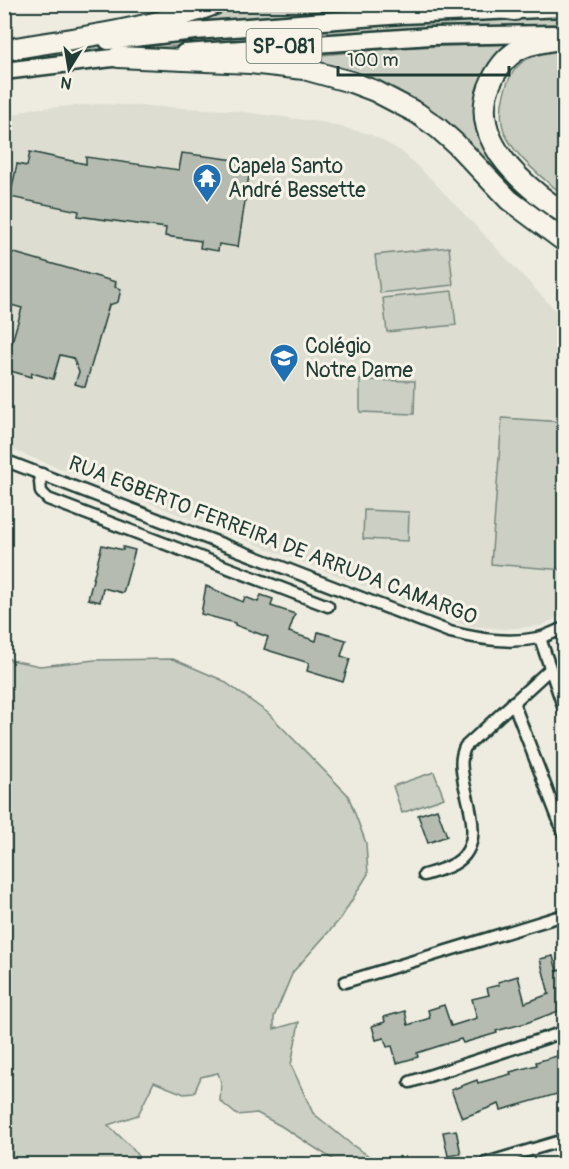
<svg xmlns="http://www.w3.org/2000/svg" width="569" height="1169" viewBox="0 0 569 1169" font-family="Pangolin,sans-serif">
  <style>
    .built { fill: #ddddd2 }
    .green { fill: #cccfc4; stroke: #76867c; stroke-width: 1.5 }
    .building { fill: #b5bbb0; stroke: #1f3d34; stroke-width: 1.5 }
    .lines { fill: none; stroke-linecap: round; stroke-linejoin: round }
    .minor-casing { stroke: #1f3d34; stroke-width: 15 }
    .primary-casing { stroke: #1f3d34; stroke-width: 21 }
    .motorway-casing { stroke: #1f3d34; stroke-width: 24 }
    .minor { stroke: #f7f3e8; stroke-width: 10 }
    .primary { stroke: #f7f3e8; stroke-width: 16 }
    .motorway { stroke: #f7f3e8; stroke-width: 20 }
    .labels { text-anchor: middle; stroke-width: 6; stroke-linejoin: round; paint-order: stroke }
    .shield { fill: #f7f3e8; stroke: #60746a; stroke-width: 1.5 }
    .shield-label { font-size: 20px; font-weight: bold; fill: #1f3d34 }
    .poi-label { font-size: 21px; fill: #1f3d34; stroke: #f7f3e8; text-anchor: start }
    .street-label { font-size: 21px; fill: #1f3d34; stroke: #f7f3e8 }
  </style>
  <rect width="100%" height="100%" fill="#eeece1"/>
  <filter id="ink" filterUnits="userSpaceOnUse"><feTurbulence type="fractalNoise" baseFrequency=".0167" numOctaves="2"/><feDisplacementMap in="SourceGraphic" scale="12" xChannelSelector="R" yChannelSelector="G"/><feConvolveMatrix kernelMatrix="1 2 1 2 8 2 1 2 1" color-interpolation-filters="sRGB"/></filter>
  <g filter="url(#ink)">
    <polygon class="built" points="101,104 228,110 321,122 370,134 401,151 431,179 559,314 564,321 564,615 540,626 504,629 467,626 5,447 4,119 29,109"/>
    <g class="green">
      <polygon points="228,5 390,5 200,22 196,17"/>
      <polygon points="564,17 564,24 430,28 150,48 13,63 12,58 150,43 430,21"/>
      <path d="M515 44C487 61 490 64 485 96 484 106 478 127 480 136 488 168 537 209 564 224V232L528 207 451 131 301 63 297 57 412 47Z"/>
      <path d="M564 51V195C544 180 510 153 503 128 498 109 505 76 521 63 532 54 550 52 564 51Z"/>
      <polygon points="449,247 453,285 380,293 375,255"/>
      <polygon points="452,291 456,325 387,332 383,298"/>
      <polygon points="360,380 415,381 414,414 360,412"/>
      <polygon points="502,418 564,422 564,570 491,564"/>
      <polygon points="364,510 409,512 408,541 363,539"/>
      <path d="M4 656 11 660 40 666 95 660 173 659 222 680 268 713 348 795 366 843 368 874 341 918 293 972 274 1017V1029L299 1022 291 1065 313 1113 352 1145 381 1164H337L334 1160 281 1126 257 1113 237 1115 220 1101 221 1082 218 1073 201 1077 194 1093 184 1094 154 1082 138 1115 108 1125C119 1137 137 1148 141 1164H5Z"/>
      <polygon points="434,772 444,798 402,813 393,786"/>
    </g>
    <g class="building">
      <polygon points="30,152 86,164 86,157 179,170 182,153 251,162 238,247 219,244 218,251 200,248 201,241 165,236 166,228 78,216 79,211 10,197 17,164 27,166"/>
      <polygon points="4,250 116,282 115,287 121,289 118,302 109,305 85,387 75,384 79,372 73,358 60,355 53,379 32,373 31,377 4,369 22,308 4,303"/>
      <polygon points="102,545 123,550 123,547 135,550 123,593 103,588 100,602 88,599"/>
      <polygon points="206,586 243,602 245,597 258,602 261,595 273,599 271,606 295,614 289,632 316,641 318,632 346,640 341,656 350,659 343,682 307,671 309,663 264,649 268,637 235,625 235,623 201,614"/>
      <polygon points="437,809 447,836 428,843 418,815"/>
      <polygon points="553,956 557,971 564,969 564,1009 526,1023 496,1031 497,1033 463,1043 461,1039 417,1053 418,1057 397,1063 392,1046 387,1047 384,1038 376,1040 372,1026 385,1022 384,1017 405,1011 408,1025 430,1018 428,1010 444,1005 451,1026 477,1018 472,999 489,995 487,988 499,985 498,982 518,976 525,1003 549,994 540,959"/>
      <polygon points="564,1054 564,1092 501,1110 499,1104 462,1118 451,1090 477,1080 478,1083 511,1074 510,1072 537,1065 536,1062"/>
      <polygon points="456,1130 461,1154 448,1156 443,1132"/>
    </g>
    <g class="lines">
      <g class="minor-casing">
        <g id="minor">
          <path d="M4 460 450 632C479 639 508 644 538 638 547 636 556 631 564 628"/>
          <polyline points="42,474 40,482 41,492 48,499 328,606"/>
          <polyline points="540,638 564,709"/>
          <polyline points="513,702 564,834"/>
          <path d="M424 875C434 872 445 869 454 864 484 847 470 809 464 783 462 770 459 760 465 747L550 669"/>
          <polyline points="345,982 564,915"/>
          <polyline points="410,1082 564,1032"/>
          <polyline points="483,1164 564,1140"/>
        </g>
      </g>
      <g class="primary-casing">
        <g id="primary">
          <polyline points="108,41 195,31 402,15 564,8"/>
          <polyline points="184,53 431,36 554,34"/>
          <polyline points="4,71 129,56"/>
        </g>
      </g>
      <g class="motorway-casing">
        <g id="motorway">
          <polyline points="476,4 515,10"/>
          <path d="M564 38C551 41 536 42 524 47 509 53 499 66 492 80 464 137 522 185 564 213"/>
          <path d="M4 50C74 38 149 30 215 4"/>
          <polyline points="118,57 250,63 304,69 351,82 375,91 417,113 438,128 456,144 509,200 564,241"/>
        </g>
      </g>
      <use href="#minor" class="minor"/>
      <use href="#primary" class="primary"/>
      <use href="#motorway" class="motorway"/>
    </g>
  </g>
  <defs>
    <g id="temple-pin" transform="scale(1.5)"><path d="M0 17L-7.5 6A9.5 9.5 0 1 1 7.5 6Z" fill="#1f6fb2" stroke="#f7f3e8"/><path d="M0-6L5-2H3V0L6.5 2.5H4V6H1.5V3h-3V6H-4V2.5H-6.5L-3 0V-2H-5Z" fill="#fff"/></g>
    <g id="school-pin" transform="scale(1.5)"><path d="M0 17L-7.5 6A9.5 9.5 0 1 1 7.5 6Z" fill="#1f6fb2" stroke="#f7f3e8"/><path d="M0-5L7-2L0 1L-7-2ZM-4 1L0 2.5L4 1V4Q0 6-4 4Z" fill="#fff"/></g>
  </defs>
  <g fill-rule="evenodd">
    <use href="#temple-pin" x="207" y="178"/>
    <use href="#school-pin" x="284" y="358"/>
  </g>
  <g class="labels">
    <rect class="shield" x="246.5" y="29" width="75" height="34" rx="4.5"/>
    <g class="shield-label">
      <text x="284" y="53">SP-081</text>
    </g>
    <g class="poi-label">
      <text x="228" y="173">Capela Santo<tspan x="228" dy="24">André Bessette</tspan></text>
      <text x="305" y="353">Colégio<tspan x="305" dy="24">Notre Dame</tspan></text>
    </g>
    <g class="street-label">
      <text transform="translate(273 540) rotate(21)" y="7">RUA EGBERTO FERREIRA DE ARRUDA CAMARGO</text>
    </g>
  </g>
  <rect width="569" height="1169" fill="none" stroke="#f7f3e8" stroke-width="24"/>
  <rect x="12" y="12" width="545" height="1145" fill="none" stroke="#1f3d34" stroke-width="2" filter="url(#ink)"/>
  <g transform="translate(69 69) rotate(191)" stroke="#f7f3e8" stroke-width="4.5" paint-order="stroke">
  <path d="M0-4.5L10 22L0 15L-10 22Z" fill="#1f3d34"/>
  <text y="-9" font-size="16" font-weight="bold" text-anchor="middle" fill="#1f3d34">N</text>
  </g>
  <path d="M338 66v9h171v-9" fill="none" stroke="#1f3d34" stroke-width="3"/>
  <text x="347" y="66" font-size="18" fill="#1f3d34" stroke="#f7f3e8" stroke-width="4.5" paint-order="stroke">100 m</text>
</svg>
